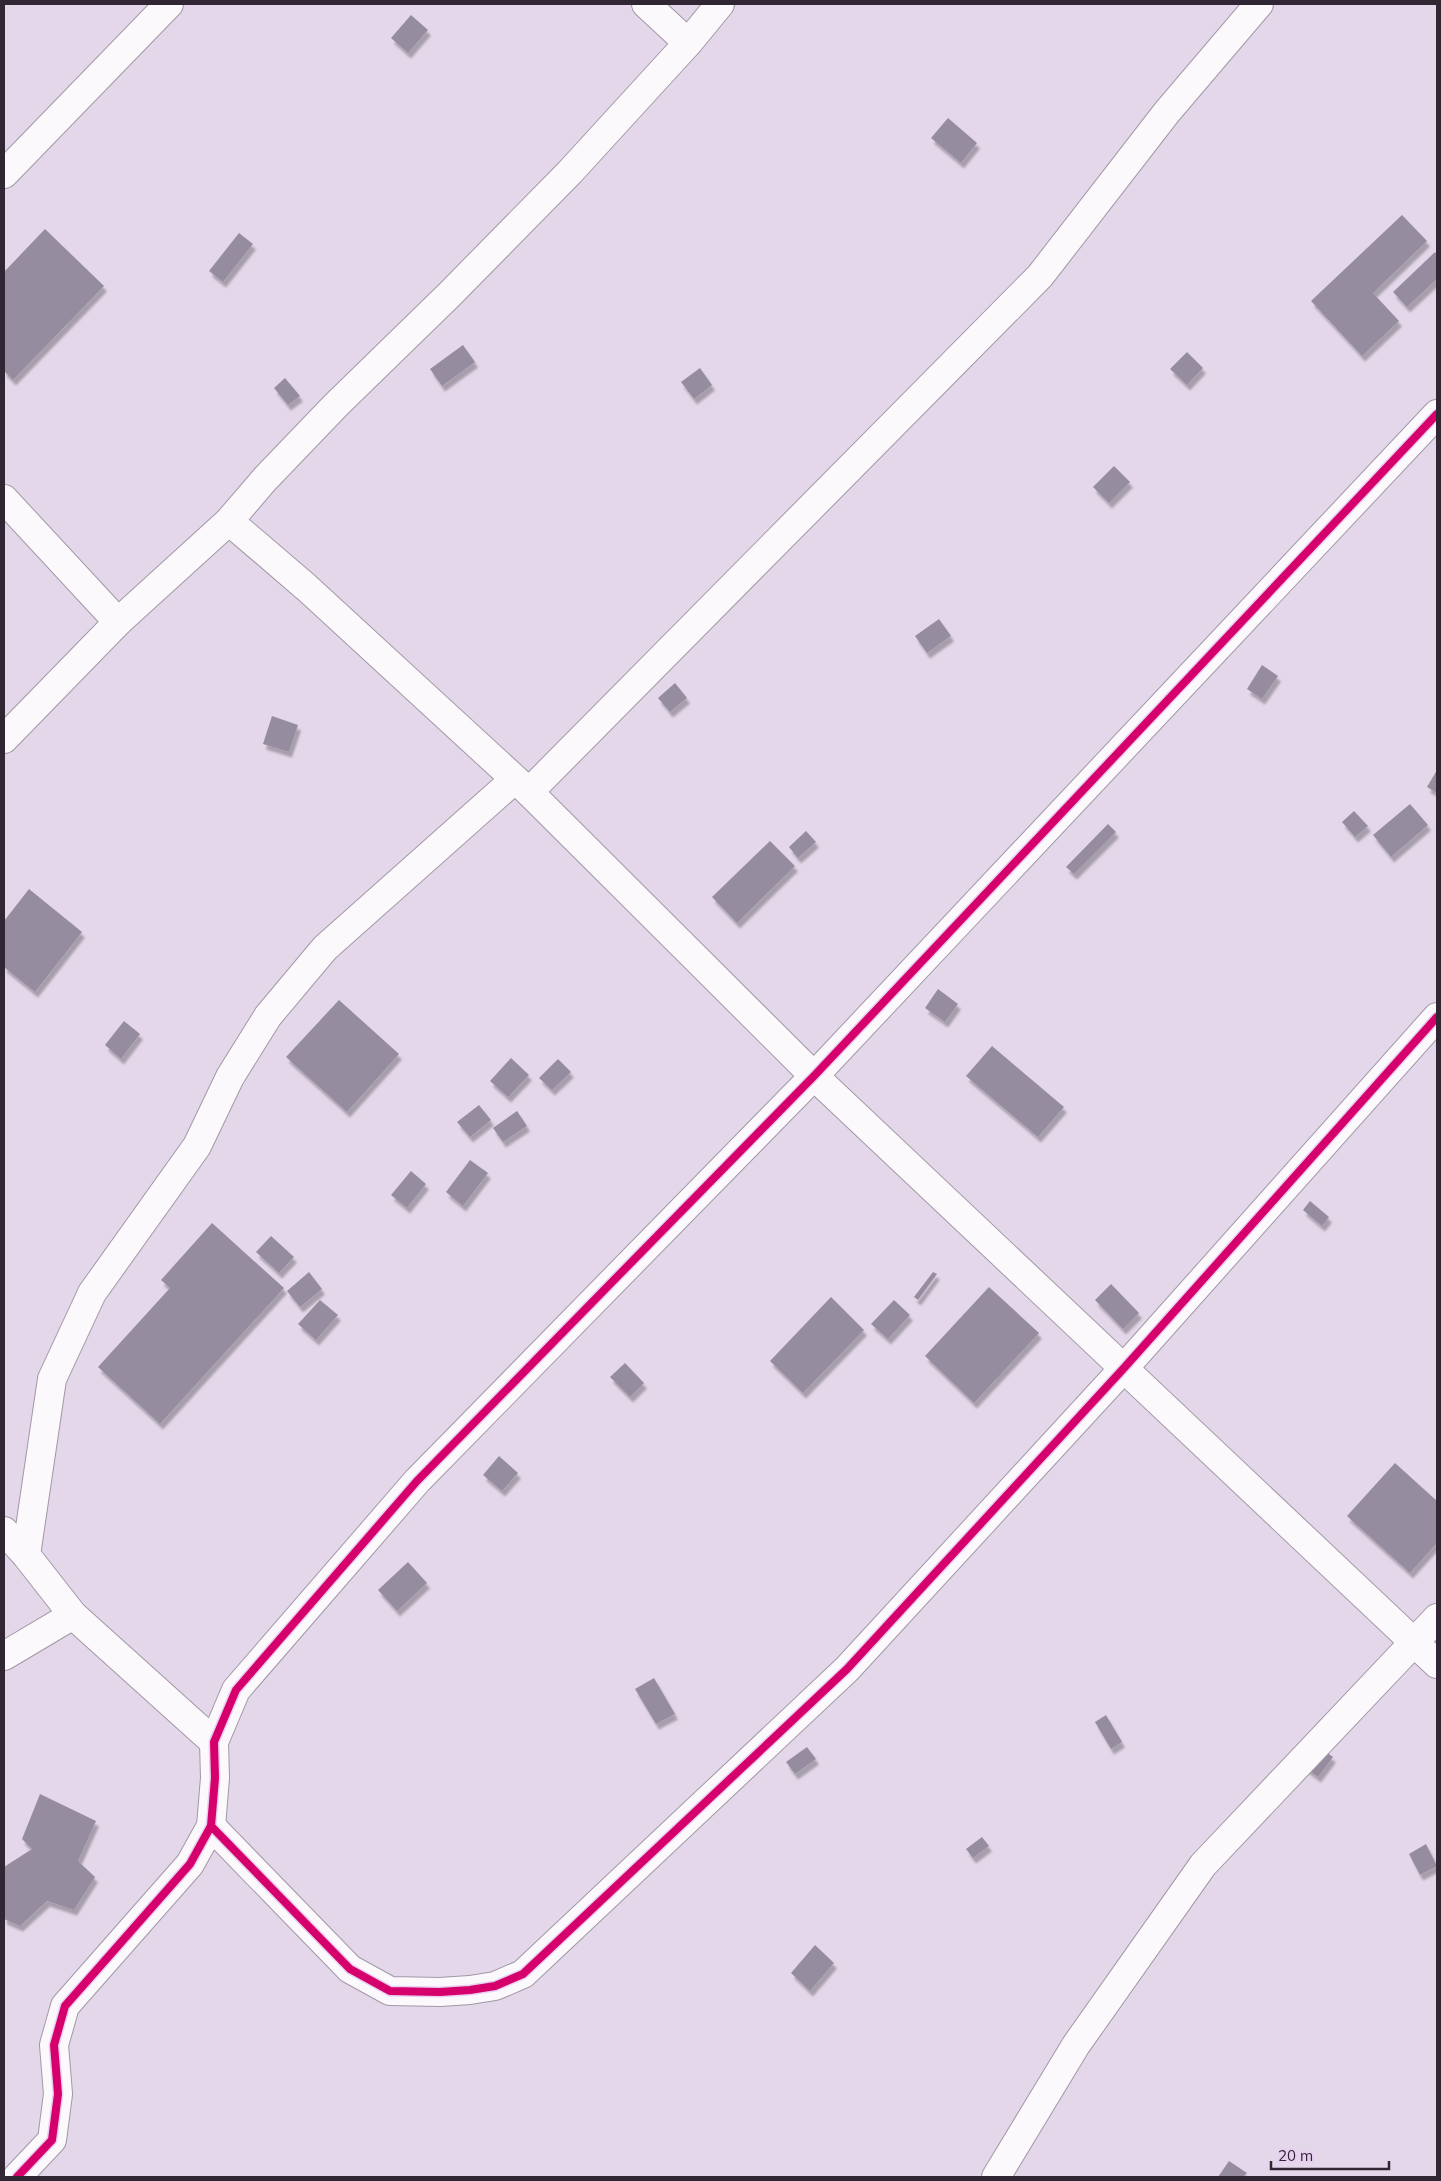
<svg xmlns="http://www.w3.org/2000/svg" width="1441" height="2181" viewBox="0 0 1441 2181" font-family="Mulish,sans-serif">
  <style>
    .building { fill: #968ca0; filter: url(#shadow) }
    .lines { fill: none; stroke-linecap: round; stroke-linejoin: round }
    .street-casing { stroke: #a298a6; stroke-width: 30 }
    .street { stroke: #fbf9fc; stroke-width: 28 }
    .cycleway-casing { stroke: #e8cff1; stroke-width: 11 }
    .cycleway { stroke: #d6006c; stroke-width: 8 }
  </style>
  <defs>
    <filter id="shadow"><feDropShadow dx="3" dy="5.5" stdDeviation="1" flood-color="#0004"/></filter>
  </defs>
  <rect width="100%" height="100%" fill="#e4d7e9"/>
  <g class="building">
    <polygon points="411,15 428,30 408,53 391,38"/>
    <polygon points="948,118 977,143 961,163 931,138"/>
    <polygon points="1402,215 1427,241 1373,293 1399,321 1362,356 1311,301"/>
    <polygon points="45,229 104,286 13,380 4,371 4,272"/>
    <polygon points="239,233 253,244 223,282 209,271"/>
    <polygon points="1435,252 1437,255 1437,279 1407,307 1393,292"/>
    <polygon points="463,345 475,362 442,386 430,369"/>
    <polygon points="1187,352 1203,368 1187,385 1170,369"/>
    <polygon points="700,368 712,385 694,399 681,382"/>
    <polygon points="285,378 300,396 288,405 274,388"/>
    <polygon points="1114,466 1130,482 1109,503 1093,487"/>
    <polygon points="939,619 951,636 927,653 915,636"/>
    <polygon points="1262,665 1278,676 1262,699 1247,689"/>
    <polygon points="675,683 687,698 670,712 658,698"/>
    <polygon points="272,716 298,725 289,752 263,744"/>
    <polygon points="1437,770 1437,793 1427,787"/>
    <polygon points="1410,804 1428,825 1391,857 1373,835"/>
    <polygon points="1354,811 1368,826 1355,837 1342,822"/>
    <polygon points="1108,824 1116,832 1074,874 1066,867"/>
    <polygon points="806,831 816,842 798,858 789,847"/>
    <polygon points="770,841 795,866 737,923 712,897"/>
    <polygon points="29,889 82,932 35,992 4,967 4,921"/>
    <polygon points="938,989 958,1004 945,1022 925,1008"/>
    <polygon points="339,1000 399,1054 347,1112 286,1057"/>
    <polygon points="124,1021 140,1034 121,1059 105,1045"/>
    <polygon points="992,1046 1064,1107 1038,1137 966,1076"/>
    <polygon points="511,1058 529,1075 508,1097 490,1081"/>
    <polygon points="558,1059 571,1072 552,1090 539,1078"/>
    <polygon points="479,1105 491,1120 470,1137 457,1122"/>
    <polygon points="517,1111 527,1126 503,1142 493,1128"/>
    <polygon points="470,1160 488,1173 463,1206 446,1192"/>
    <polygon points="411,1171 426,1184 407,1208 391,1195"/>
    <polygon points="1310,1201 1329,1217 1322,1226 1303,1210"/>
    <polygon points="212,1223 284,1288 160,1424 98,1367 170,1288 161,1280"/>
    <polygon points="271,1236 294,1257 279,1273 256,1252"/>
    <polygon points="309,1272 322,1289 300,1307 287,1291"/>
    <polygon points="933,1272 937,1274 918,1300 914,1297"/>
    <polygon points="1111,1284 1139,1313 1123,1329 1095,1300"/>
    <polygon points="989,1287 1039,1333 974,1403 925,1356"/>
    <polygon points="831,1297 864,1330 803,1393 770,1361"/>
    <polygon points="320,1300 338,1315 316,1340 298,1324"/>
    <polygon points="894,1300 910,1315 888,1339 871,1324"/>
    <polygon points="625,1363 644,1383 630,1397 610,1377"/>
    <polygon points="499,1456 518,1473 502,1491 483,1475"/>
    <polygon points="1395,1463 1437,1501 1437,1543 1410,1573 1347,1516"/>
    <polygon points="408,1562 427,1583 397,1611 378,1590"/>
    <polygon points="654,1678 675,1714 656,1724 635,1689"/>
    <polygon points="1106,1715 1122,1742 1111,1749 1095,1722"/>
    <polygon points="1318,1746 1333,1757 1318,1777 1303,1766"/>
    <polygon points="807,1747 816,1759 795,1774 786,1762"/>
    <polygon points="40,1794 96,1821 78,1861 95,1877 74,1910 47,1901 20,1926 4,1919 4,1867 32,1849 22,1839"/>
    <polygon points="982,1837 989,1846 973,1858 966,1849"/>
    <polygon points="1426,1844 1437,1866 1420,1875 1409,1854"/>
    <polygon points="815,1945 834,1963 810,1991 791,1973"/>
    <polygon points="1229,2161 1247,2173 1243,2177 1218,2177"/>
  </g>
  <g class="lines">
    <g class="street-casing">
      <g id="street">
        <polyline points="646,4 688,43"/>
        <polyline points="4,174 169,4"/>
        <polyline points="4,499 118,622 229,521 265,479 336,405 449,295 570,172 688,43 720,4"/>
        <polyline points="229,521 306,587 529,792 814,1076 1437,1664"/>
        <polyline points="4,739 118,622"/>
        <polyline points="529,792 1040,276 1167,112 1259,4"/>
        <polyline points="4,1531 26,1555 73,1615 214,1742"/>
        <polyline points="26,1555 52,1379 92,1293 197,1146 230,1077 268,1016 325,948 514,780"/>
        <polyline points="4,1656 73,1615"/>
        <polyline points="211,1826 350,1969 390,1991 440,1992 470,1990 495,1986 523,1974 847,1669 1124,1368 1437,1017"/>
        <polyline points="17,2177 52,2140 58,2094 54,2045 65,2006 190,1864 211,1826 215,1778 214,1742 236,1690 417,1481 814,1076 1437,414"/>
        <polyline points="996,2177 1076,2045 1203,1865 1437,1618"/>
      </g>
    </g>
    <use href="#street" class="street"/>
    <g class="cycleway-casing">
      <g id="cycleway">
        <polyline points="211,1826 350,1969 390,1991 440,1992 470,1990 495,1986 523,1974 847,1669 1124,1368 1437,1017"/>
        <polyline points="17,2177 52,2140 58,2094 54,2045 65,2006 190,1864 211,1826 215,1778 214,1742 236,1690 417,1481 814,1076 1437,414"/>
      </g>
    </g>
    <use href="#cycleway" class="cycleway"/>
  </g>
  <rect width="1441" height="2181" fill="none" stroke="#312734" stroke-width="10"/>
  <path d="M1271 2161v8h118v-8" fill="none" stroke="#312734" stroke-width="2.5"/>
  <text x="1278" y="2161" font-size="15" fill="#312734" stroke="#e8cff1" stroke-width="4" paint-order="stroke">20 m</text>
</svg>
